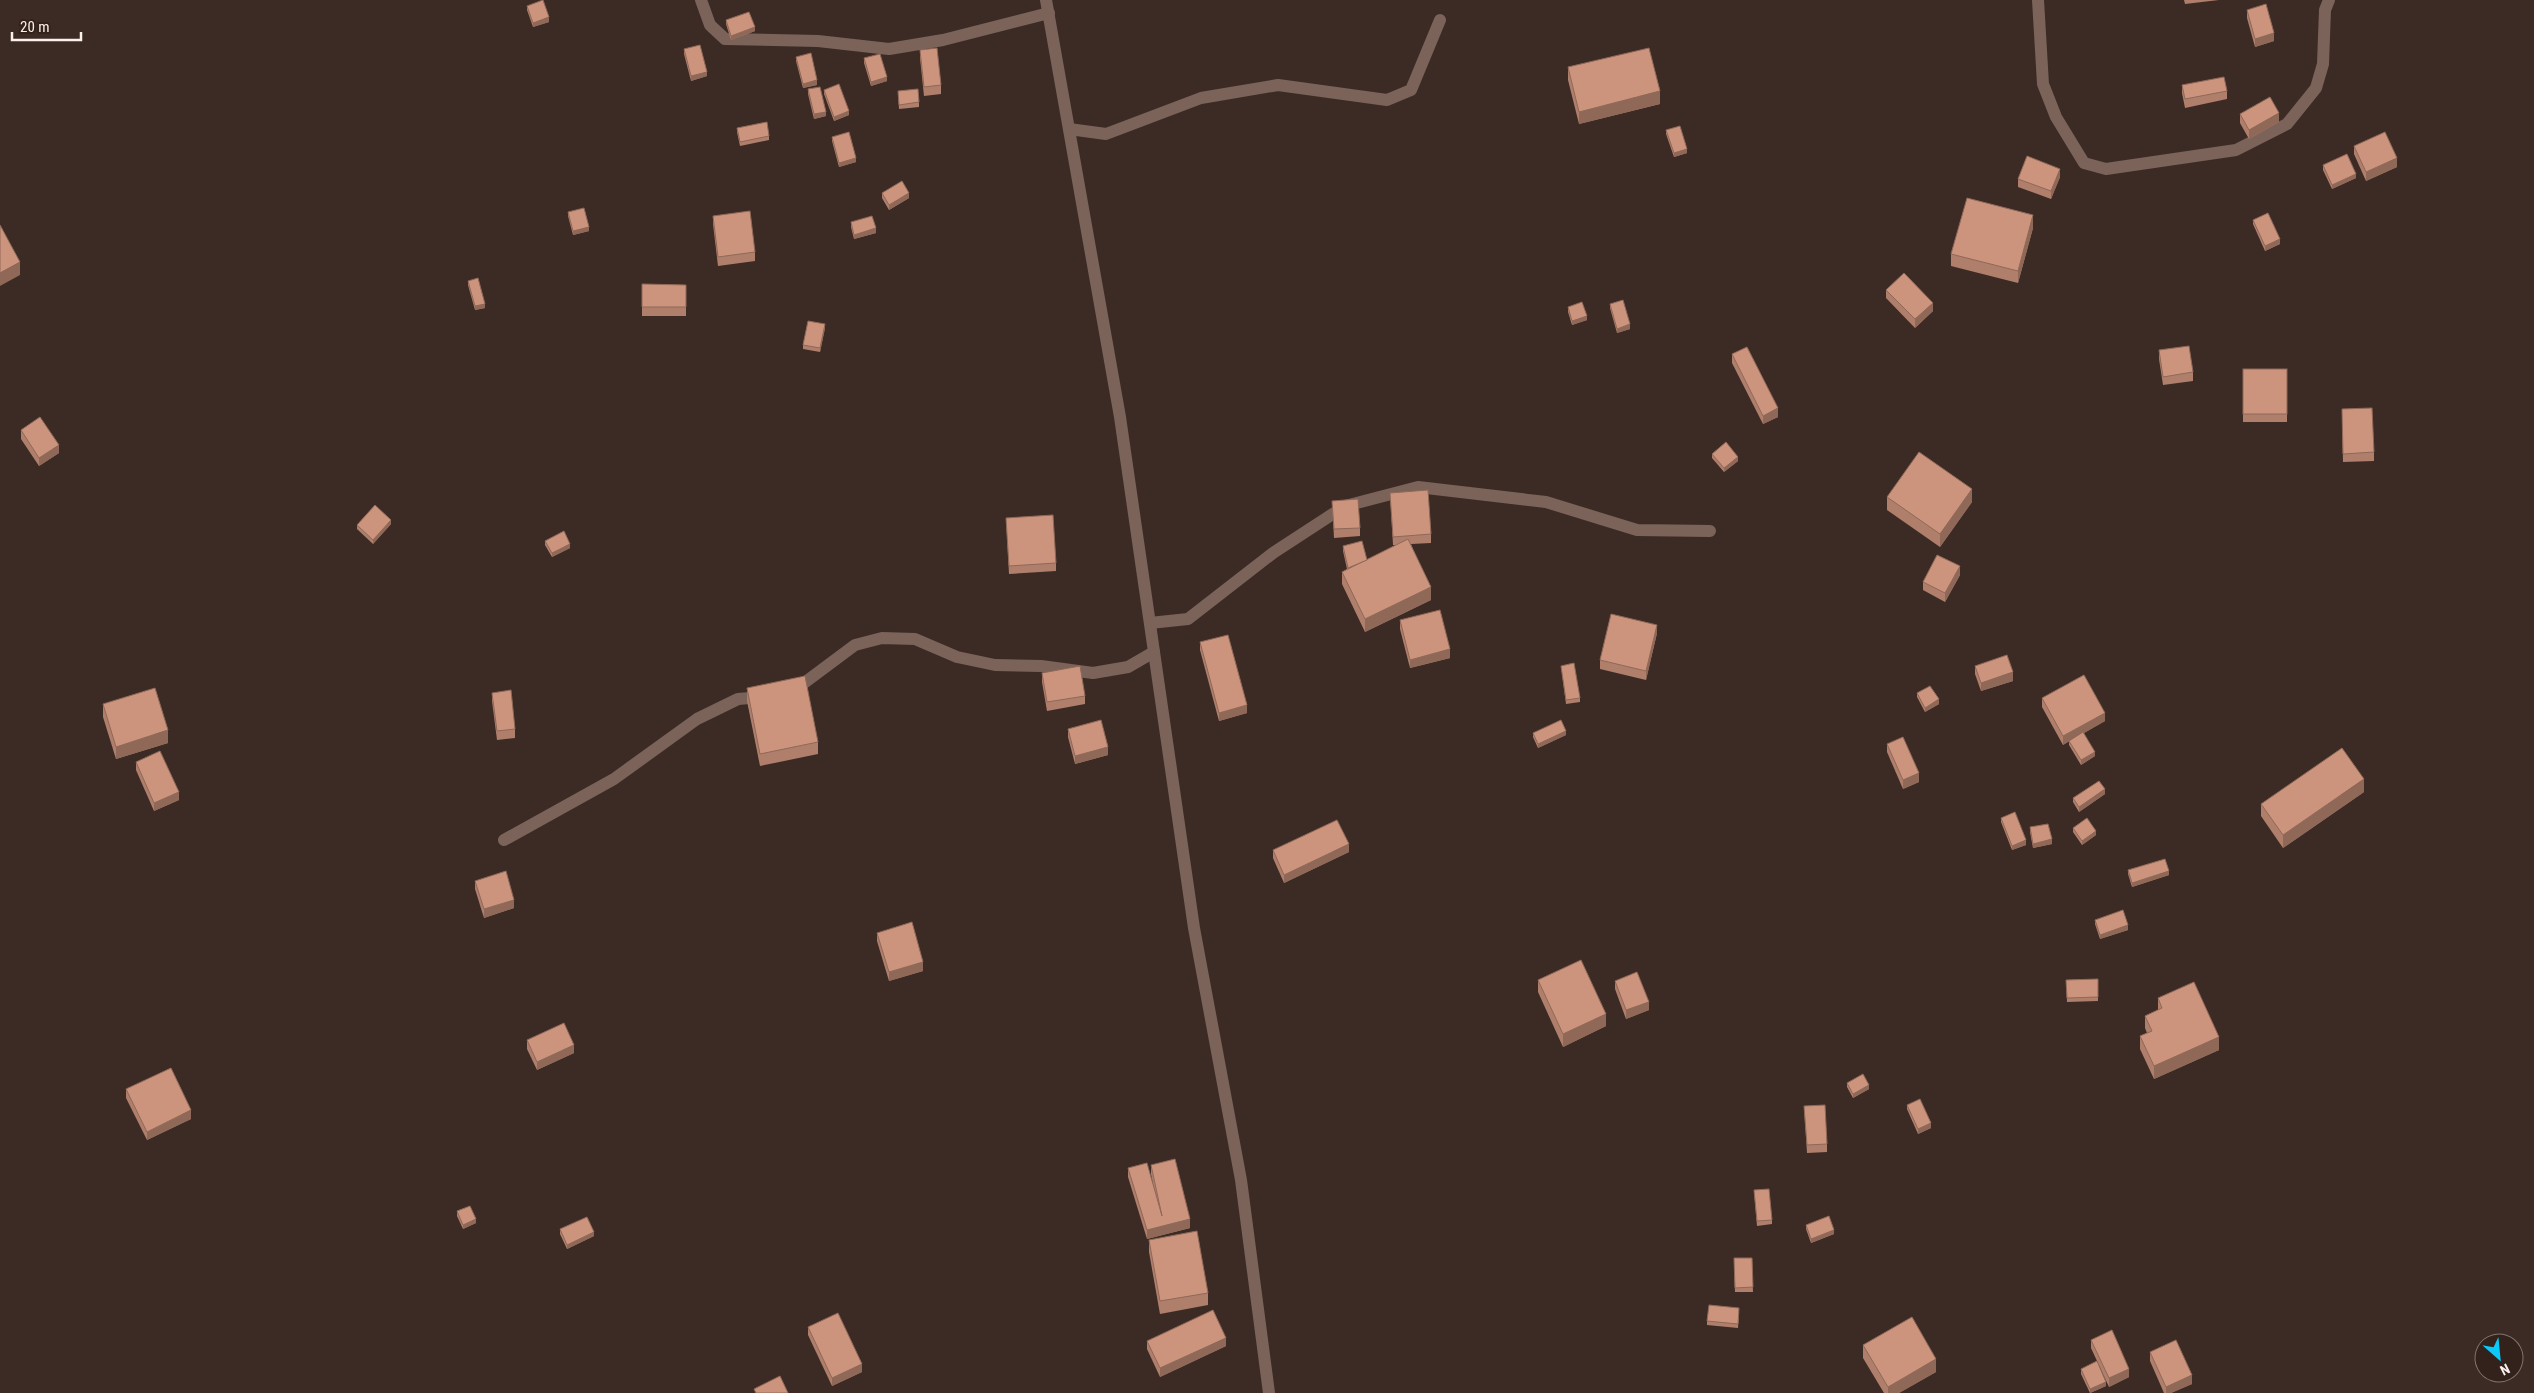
<svg xmlns="http://www.w3.org/2000/svg" width="2534" height="1393" viewBox="0 0 2534 1393" font-family="'Roboto Condensed',sans-serif">
  <style>
    .lines { fill: none; stroke-linecap: round; stroke-linejoin: round }
    .street { stroke: #7b635a; stroke-width: 12 }
    .wall { fill: #af7f6c }
    .shaded-wall { fill: #8f6858 }
    .building { fill: #cc947d; stroke: #8f6858 }
  </style>
  <rect width="100%" height="100%" fill="#3c2b25"/>
  <g class="lines">
    <g class="street">
      <polyline points="701,0 710,25 725,39 818,41 889,49 943,40 1049,13"/>
      <polyline points="1046,0 1120,417 1194,928 1241,1180 1269,1393"/>
      <polyline points="2038,0 2043,84 2056,117 2084,163 2106,169 2236,150 2287,124 2316,88 2323,64 2325,10 2329,0"/>
      <polyline points="1069,129 1106,134 1201,98 1278,85 1387,100 1411,90 1440,20"/>
      <polyline points="1150,623 1188,619 1273,553 1345,506 1418,487 1546,502 1637,530 1710,531"/>
      <polyline points="791,689 800,686 855,645 882,638 915,639 957,657 995,665 1041,666 1093,673 1128,667 1154,652"/>
      <polyline points="504,840 614,779 697,719 738,699 762,697"/>
    </g>
  </g>
  <g class="wall">
    <polygon points="2184,0 2219,0 2185,4"/>
    <polygon points="527,6 549,22 533,27 527,10"/>
    <polygon points="2247,10 2274,41 2255,47 2247,18"/>
    <polygon points="726,20 755,31 731,40 726,24"/>
    <polygon points="684,49 707,76 691,81 684,54"/>
    <polygon points="920,50 941,85 941,94 924,96 920,58"/>
    <polygon points="796,57 817,85 803,88 796,61"/>
    <polygon points="864,58 887,81 871,86 864,63"/>
    <polygon points="1568,67 1660,104 1579,124 1568,80"/>
    <polygon points="2182,85 2227,91 2227,99 2185,108 2182,93"/>
    <polygon points="808,89 826,116 814,119 808,94"/>
    <polygon points="824,90 849,115 834,121 824,94"/>
    <polygon points="898,91 919,102 919,107 899,109"/>
    <polygon points="2240,114 2279,122 2249,139 2240,123"/>
    <polygon points="737,128 769,136 769,140 740,146 737,132"/>
    <polygon points="1666,130 1687,153 1674,157 1666,134"/>
    <polygon points="832,137 856,162 839,167 832,141"/>
    <polygon points="2354,146 2397,167 2366,181 2354,154"/>
    <polygon points="2323,165 2356,178 2332,189 2323,170"/>
    <polygon points="2060,177 2051,199 2018,187 2018,179"/>
    <polygon points="882,193 909,198 889,210 882,198"/>
    <polygon points="568,212 589,231 573,235 568,216"/>
    <polygon points="713,216 755,252 755,261 718,266 713,224"/>
    <polygon points="2253,220 2280,244 2265,251 2253,224"/>
    <polygon points="851,222 876,233 854,239 851,227"/>
    <polygon points="2033,228 2018,283 1951,266 1951,254"/>
    <polygon points="468,281 485,308 475,310 468,285"/>
    <polygon points="642,284 686,285 686,316 642,316"/>
    <polygon points="1886,290 1933,311 1915,328 1886,298"/>
    <polygon points="1610,304 1630,329 1617,333 1610,308"/>
    <polygon points="1568,307 1587,320 1572,325 1568,312"/>
    <polygon points="825,328 820,352 803,349 803,345"/>
    <polygon points="2159,350 2193,372 2193,381 2163,385 2159,359"/>
    <polygon points="1732,354 1778,417 1763,424 1732,363"/>
    <rect x="2243" y="369" width="44" height="53"/>
    <polygon points="2342,409 2374,452 2374,461 2343,462"/>
    <polygon points="21,430 59,453 39,466 21,439"/>
    <polygon points="1712,454 1738,461 1724,472 1712,458"/>
    <polygon points="1390,493 1431,534 1431,543 1411,544 1431,600 1365,632 1342,584 1342,572 1347,569 1343,551 1343,546 1367,560 1396,545 1393,545"/>
    <polygon points="1887,497 1972,502 1940,547 1887,510"/>
    <polygon points="1332,501 1360,528 1360,536 1334,538"/>
    <polygon points="1006,518 1056,563 1056,571 1009,574"/>
    <polygon points="391,524 373,544 357,529 357,525"/>
    <polygon points="545,541 570,548 552,557 545,545"/>
    <polygon points="1960,575 1945,602 1923,590 1923,582"/>
    <polygon points="1400,620 1450,658 1410,668 1400,629"/>
    <polygon points="1657,633 1646,680 1600,669 1600,660"/>
    <polygon points="1200,642 1247,713 1219,721 1200,650"/>
    <polygon points="1561,666 1580,698 1580,702 1566,704"/>
    <polygon points="1975,666 2013,681 1981,691 1975,674"/>
    <polygon points="1042,673 1085,696 1085,704 1047,711 1042,682"/>
    <polygon points="747,688 818,742 818,754 760,766 747,701"/>
    <polygon points="492,693 515,729 515,738 497,740 492,701"/>
    <polygon points="1917,693 1939,704 1925,712 1917,697"/>
    <polygon points="2042,698 2105,721 2084,733 2095,756 2081,765 2069,745 2069,741 2063,745 2042,707"/>
    <polygon points="103,704 168,743 116,759 103,717"/>
    <polygon points="1068,729 1108,755 1075,764 1068,737"/>
    <polygon points="1533,733 1566,735 1538,748 1533,737"/>
    <polygon points="1887,744 1919,782 1903,789 1887,752"/>
    <polygon points="136,762 179,800 154,811 136,770"/>
    <polygon points="2364,792 2283,848 2261,816 2261,804"/>
    <polygon points="2105,794 2079,812 2073,802 2073,798"/>
    <polygon points="2001,818 2026,845 2012,850 2001,822"/>
    <polygon points="2030,827 2052,844 2033,848 2030,832"/>
    <polygon points="2073,828 2096,835 2082,845 2073,832"/>
    <polygon points="1273,850 1349,852 1284,883 1273,858"/>
    <polygon points="2128,870 2169,875 2132,887 2128,874"/>
    <polygon points="475,881 514,908 484,918 475,889"/>
    <polygon points="2095,920 2128,930 2100,939 2095,924"/>
    <polygon points="877,933 923,971 889,981 877,941"/>
    <polygon points="2098,979 2098,1001 2067,1002 2066,980"/>
    <polygon points="1538,980 1606,1026 1563,1047 1538,992"/>
    <polygon points="1615,981 1649,1010 1626,1019 1615,989"/>
    <polygon points="2158,998 2219,1050 2154,1079 2140,1049 2140,1036 2147,1033 2145,1028 2145,1016 2158,1010"/>
    <polygon points="527,1040 574,1053 537,1070 527,1049"/>
    <polygon points="1847,1083 1869,1089 1853,1098 1847,1087"/>
    <polygon points="126,1089 191,1119 147,1140 126,1098"/>
    <polygon points="1907,1105 1931,1128 1918,1134 1907,1109"/>
    <polygon points="1804,1106 1827,1144 1827,1152 1807,1153"/>
    <polygon points="1151,1165 1190,1228 1147,1239 1128,1177 1128,1168 1153,1184 1151,1174"/>
    <polygon points="1754,1190 1772,1220 1772,1224 1757,1226"/>
    <polygon points="457,1211 476,1223 463,1229 457,1216"/>
    <polygon points="1806,1225 1834,1234 1811,1243 1806,1229"/>
    <polygon points="560,1229 594,1236 567,1249 560,1234"/>
    <polygon points="1149,1240 1208,1293 1208,1305 1160,1314 1149,1252"/>
    <polygon points="1734,1258 1752,1258 1753,1292 1735,1292"/>
    <polygon points="1739,1312 1738,1328 1707,1325 1707,1321"/>
    <polygon points="808,1327 862,1372 832,1386 808,1335"/>
    <polygon points="2091,1340 2129,1377 2109,1387 2091,1348"/>
    <polygon points="1147,1341 1226,1346 1160,1377 1147,1349"/>
    <polygon points="1863,1345 1936,1372 1899,1393 1884,1393 1863,1358"/>
    <polygon points="2150,1352 2192,1384 2171,1393 2164,1393 2150,1361"/>
    <polygon points="2081,1369 2106,1386 2090,1393 2081,1374"/>
  </g>
  <g class="shaded-wall">
    <polygon points="549,17 549,22 533,27 533,23"/>
    <polygon points="755,27 755,31 731,40 731,36"/>
    <polygon points="2274,33 2274,41 2255,47 2255,39"/>
    <polygon points="707,72 707,76 691,81 691,76"/>
    <polygon points="887,77 887,81 871,86 871,82"/>
    <polygon points="817,80 817,85 803,88 803,84"/>
    <polygon points="1660,91 1660,104 1579,124 1579,112"/>
    <polygon points="849,111 849,115 834,121 834,117"/>
    <polygon points="826,112 826,116 814,119 814,114"/>
    <polygon points="2279,113 2279,122 2249,139 2249,130"/>
    <polygon points="1687,149 1687,153 1674,157 1674,153"/>
    <polygon points="856,158 856,162 839,167 839,163"/>
    <polygon points="2397,158 2397,167 2366,181 2366,172"/>
    <polygon points="2060,169 2060,177 2051,199 2051,191"/>
    <polygon points="2356,174 2356,178 2332,189 2332,185"/>
    <polygon points="909,193 909,198 889,210 889,205"/>
    <polygon points="2033,215 2033,228 2018,283 2018,271"/>
    <polygon points="589,227 589,231 573,235 573,231"/>
    <polygon points="876,228 876,233 854,239 854,235"/>
    <polygon points="2280,239 2280,244 2265,251 2265,246"/>
    <polygon points="20,262 20,275 0,286 0,273"/>
    <polygon points="1933,303 1933,311 1915,328 1915,319"/>
    <polygon points="485,304 485,308 475,310 475,306"/>
    <polygon points="1587,316 1587,320 1572,325 1572,321"/>
    <polygon points="825,324 825,328 820,352 820,348"/>
    <polygon points="1630,324 1630,329 1617,333 1617,329"/>
    <polygon points="1778,408 1778,417 1763,424 1763,416"/>
    <polygon points="59,445 59,453 39,466 39,458"/>
    <polygon points="1738,457 1738,461 1724,472 1724,468"/>
    <polygon points="1972,489 1972,502 1940,547 1940,534"/>
    <polygon points="391,520 391,524 373,544 373,540"/>
    <polygon points="570,544 570,548 552,557 552,553"/>
    <polygon points="1960,566 1960,575 1945,602 1945,593"/>
    <polygon points="1431,587 1431,600 1365,632 1365,619"/>
    <polygon points="1657,625 1657,633 1646,680 1646,671"/>
    <polygon points="1450,649 1450,658 1410,668 1410,660"/>
    <polygon points="2013,672 2013,681 1981,691 1981,683"/>
    <polygon points="1939,699 1939,704 1925,712 1925,708"/>
    <polygon points="1247,705 1247,713 1219,721 1219,713"/>
    <polygon points="2105,713 2105,721 2063,745 2063,736"/>
    <polygon points="168,730 168,743 116,759 116,747"/>
    <polygon points="1566,731 1566,735 1538,748 1538,744"/>
    <polygon points="1108,747 1108,755 1075,764 1075,756"/>
    <polygon points="2095,752 2095,756 2081,765 2081,760"/>
    <polygon points="1919,773 1919,782 1903,789 1903,780"/>
    <polygon points="2364,779 2364,792 2283,848 2283,835"/>
    <polygon points="2105,789 2105,794 2079,812 2079,807"/>
    <polygon points="179,792 179,800 154,811 154,803"/>
    <polygon points="2096,831 2096,835 2082,845 2082,841"/>
    <polygon points="2052,839 2052,844 2033,848 2033,844"/>
    <polygon points="2026,840 2026,845 2012,850 2012,846"/>
    <polygon points="1349,844 1349,852 1284,883 1284,875"/>
    <polygon points="2169,871 2169,875 2132,887 2132,883"/>
    <polygon points="514,900 514,908 484,918 484,909"/>
    <polygon points="2128,925 2128,930 2100,939 2100,935"/>
    <polygon points="923,962 923,971 889,981 889,972"/>
    <polygon points="1649,1002 1649,1010 1626,1019 1626,1010"/>
    <polygon points="1606,1014 1606,1026 1563,1047 1563,1034"/>
    <polygon points="2219,1037 2219,1050 2154,1079 2154,1066"/>
    <polygon points="574,1045 574,1053 537,1070 537,1062"/>
    <polygon points="1869,1085 1869,1089 1853,1098 1853,1094"/>
    <polygon points="191,1110 191,1119 147,1140 147,1132"/>
    <polygon points="1931,1123 1931,1128 1918,1134 1918,1129"/>
    <polygon points="476,1219 476,1223 463,1229 463,1225"/>
    <polygon points="1190,1219 1190,1228 1147,1239 1147,1230"/>
    <polygon points="1834,1230 1834,1234 1811,1243 1811,1239"/>
    <polygon points="594,1232 594,1236 567,1249 567,1245"/>
    <polygon points="1226,1338 1226,1346 1160,1377 1160,1368"/>
    <polygon points="1936,1359 1936,1372 1899,1393 1888,1393 1888,1387"/>
    <polygon points="862,1364 862,1372 832,1386 832,1378"/>
    <polygon points="2129,1369 2129,1377 2109,1387 2109,1378"/>
    <polygon points="2192,1375 2192,1384 2171,1393 2166,1393 2166,1387"/>
    <polygon points="2106,1382 2106,1386 2090,1393 2090,1389"/>
  </g>
  <g class="building">
    <polygon points="543,0 549,17 533,23 527,6"/>
    <polygon points="2266,4 2274,33 2255,39 2247,10"/>
    <polygon points="749,12 755,27 731,36 726,20"/>
    <polygon points="700,45 707,72 691,76 684,49"/>
    <polygon points="937,48 941,85 924,87 920,50"/>
    <polygon points="1649,48 1660,91 1579,112 1568,67"/>
    <polygon points="811,53 817,80 803,84 796,57"/>
    <polygon points="880,54 887,77 871,82 864,58"/>
    <polygon points="2224,77 2227,91 2185,99 2182,85"/>
    <polygon points="839,84 849,111 834,117 824,90"/>
    <polygon points="820,87 826,112 814,114 808,89"/>
    <polygon points="918,89 919,102 899,105 898,91"/>
    <polygon points="2270,97 2279,113 2249,130 2240,114"/>
    <polygon points="767,122 769,136 740,142 737,128"/>
    <polygon points="1680,126 1687,149 1674,153 1666,130"/>
    <polygon points="849,132 856,158 839,163 832,137"/>
    <polygon points="2385,132 2397,158 2366,172 2354,146"/>
    <polygon points="2347,154 2356,174 2332,185 2323,165"/>
    <polygon points="2027,156 2060,169 2051,191 2018,179"/>
    <polygon points="902,181 909,193 889,205 882,193"/>
    <polygon points="1967,198 2033,215 2018,271 1951,254"/>
    <polygon points="584,208 589,227 573,231 568,212"/>
    <polygon points="750,211 755,252 718,257 713,216"/>
    <polygon points="2268,213 2280,239 2265,246 2253,220"/>
    <polygon points="872,216 876,228 854,235 851,222"/>
    <polygon points="0,225 20,262 0,273"/>
    <polygon points="1904,273 1933,303 1915,319 1886,290"/>
    <polygon points="478,278 485,304 475,306 468,281"/>
    <polygon points="642,284 686,285 686,307 642,307"/>
    <polygon points="1623,300 1630,324 1617,329 1610,304"/>
    <polygon points="1582,302 1587,316 1572,321 1568,307"/>
    <polygon points="808,321 825,324 820,348 803,345"/>
    <polygon points="2189,346 2193,372 2163,377 2159,350"/>
    <polygon points="1747,347 1778,408 1763,416 1732,354"/>
    <rect x="2243" y="369" width="44" height="45"/>
    <polygon points="2372,408 2374,452 2343,454 2342,409"/>
    <polygon points="40,417 59,445 39,458 21,430"/>
    <polygon points="1726,442 1738,457 1724,468 1712,454"/>
    <polygon points="1919,452 1972,489 1940,534 1887,497"/>
    <polygon points="1428,490 1431,534 1393,537 1390,493"/>
    <polygon points="1358,499 1360,528 1334,529 1332,501"/>
    <polygon points="375,505 391,520 373,540 357,525"/>
    <polygon points="1053,515 1056,563 1009,566 1006,518"/>
    <polygon points="564,531 570,544 552,553 545,541"/>
    <polygon points="1408,539 1431,587 1365,619 1342,572"/>
    <polygon points="1362,541 1367,560 1348,568 1343,546"/>
    <polygon points="1937,555 1960,566 1945,593 1923,582"/>
    <polygon points="1440,610 1450,649 1410,660 1400,620"/>
    <polygon points="1611,614 1657,625 1646,671 1600,660"/>
    <polygon points="1228,635 1247,705 1219,713 1200,642"/>
    <polygon points="2007,655 2013,672 1981,683 1975,666"/>
    <polygon points="1574,663 1580,698 1566,700 1561,666"/>
    <polygon points="1080,666 1085,696 1047,702 1042,673"/>
    <polygon points="2084,675 2105,713 2063,736 2042,698"/>
    <polygon points="805,676 818,742 760,754 747,688"/>
    <polygon points="1930,686 1939,699 1925,708 1917,693"/>
    <polygon points="155,688 168,730 116,747 103,704"/>
    <polygon points="511,690 515,729 497,731 492,693"/>
    <polygon points="1101,720 1108,747 1075,756 1068,729"/>
    <polygon points="1561,720 1566,731 1538,744 1533,733"/>
    <polygon points="2083,732 2095,752 2081,760 2069,741"/>
    <polygon points="1903,737 1919,773 1903,780 1887,744"/>
    <polygon points="2342,748 2364,779 2283,835 2261,804"/>
    <polygon points="160,751 179,792 154,803 136,762"/>
    <polygon points="2099,781 2105,789 2079,807 2073,798"/>
    <polygon points="2015,812 2026,840 2012,846 2001,818"/>
    <polygon points="2087,818 2096,831 2082,841 2073,828"/>
    <polygon points="1337,820 1349,844 1284,875 1273,850"/>
    <polygon points="2048,824 2052,839 2033,844 2030,827"/>
    <polygon points="2165,859 2169,871 2132,883 2128,870"/>
    <polygon points="506,871 514,900 484,909 475,881"/>
    <polygon points="2123,910 2128,925 2100,935 2095,920"/>
    <polygon points="912,922 923,962 889,972 877,933"/>
    <polygon points="1581,960 1606,1014 1563,1034 1538,980"/>
    <polygon points="1637,972 1649,1002 1626,1010 1615,981"/>
    <polygon points="2098,979 2098,997 2067,998 2066,980"/>
    <polygon points="2194,982 2219,1037 2154,1066 2140,1036 2152,1031 2145,1016 2162,1008 2158,998"/>
    <polygon points="564,1023 574,1045 537,1062 527,1040"/>
    <polygon points="171,1068 191,1110 147,1132 126,1089"/>
    <polygon points="1863,1074 1869,1085 1853,1094 1847,1083"/>
    <polygon points="1920,1099 1931,1123 1918,1129 1907,1105"/>
    <polygon points="1825,1105 1827,1144 1807,1145 1804,1106"/>
    <polygon points="1175,1159 1190,1219 1147,1230 1128,1168 1147,1163 1162,1216 1151,1165"/>
    <polygon points="1769,1189 1772,1220 1757,1221 1754,1190"/>
    <polygon points="470,1206 476,1219 463,1225 457,1211"/>
    <polygon points="1829,1216 1834,1230 1811,1239 1806,1225"/>
    <polygon points="587,1217 594,1232 567,1245 560,1229"/>
    <polygon points="1197,1231 1208,1293 1160,1301 1149,1240"/>
    <polygon points="1734,1258 1752,1258 1753,1287 1735,1288"/>
    <polygon points="1709,1305 1739,1308 1738,1324 1707,1321"/>
    <polygon points="1213,1310 1226,1338 1160,1368 1147,1341"/>
    <polygon points="838,1313 862,1364 832,1378 808,1327"/>
    <polygon points="1912,1317 1936,1359 1888,1387 1863,1345"/>
    <polygon points="2112,1330 2129,1369 2109,1378 2091,1340"/>
    <polygon points="2176,1340 2192,1375 2166,1387 2150,1352"/>
    <polygon points="2097,1361 2106,1382 2090,1389 2081,1369"/>
    <polygon points="780,1376 788,1393 756,1393 754,1389"/>
  </g>
  <g transform="translate(2499 1358) rotate(153)"><circle r="24" fill="#32221b" stroke="#82746f"/>
  <path d="M0-4L9 19L0 12L-9 19Z" fill="#0bcafa"/>
  <text y="-8" font-size="14" font-weight="bold" text-anchor="middle" fill="#fbf0ec">N</text>
  </g>
  <path d="M12 32v8h69v-8" fill="none" stroke="#fbf0ec" stroke-width="2.5"/>
  <text x="20" y="32" font-size="15" fill="#fbf0ec" stroke="#32221b" stroke-width="4" paint-order="stroke">20 m</text>
</svg>
